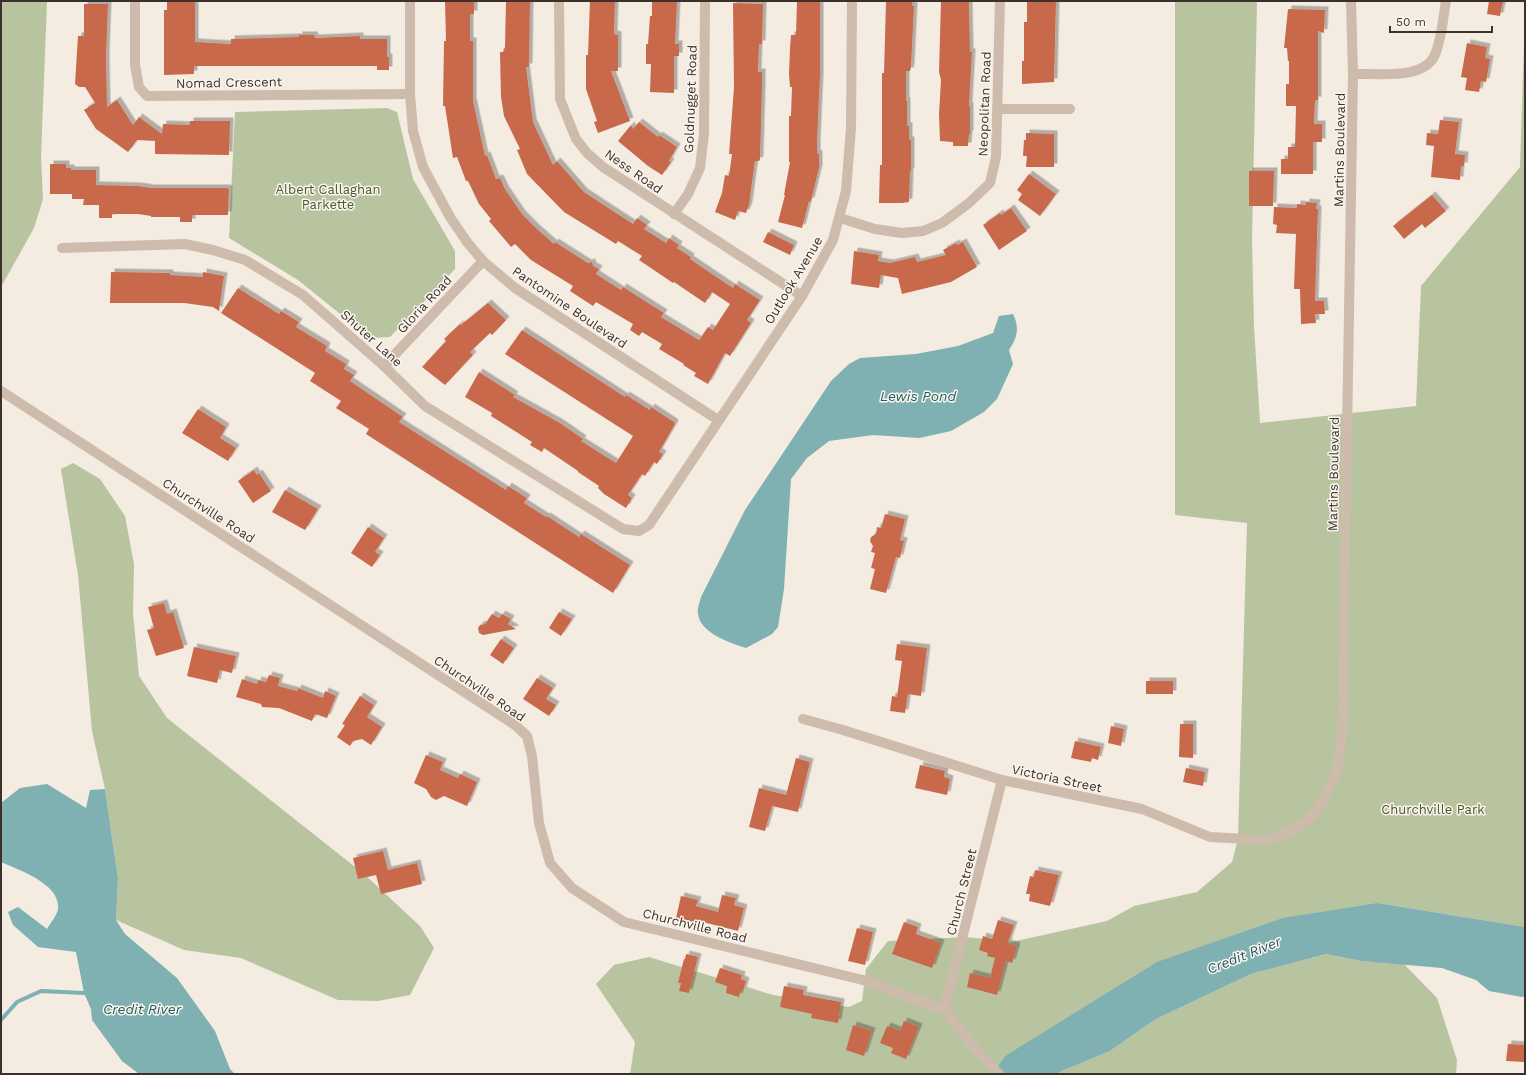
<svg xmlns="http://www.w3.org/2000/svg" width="1526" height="1075" viewBox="0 0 1526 1075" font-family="'Work Sans',sans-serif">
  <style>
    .green { fill: #b8c4a0 }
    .water { fill: #7fb0b2 }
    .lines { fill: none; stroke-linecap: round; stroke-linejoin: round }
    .stream { stroke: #7fb0b2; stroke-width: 4 }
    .building { fill: #c8694b; filter: url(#shadow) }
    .minor { stroke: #cdbbac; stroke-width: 10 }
    .tertiary { stroke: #cdbbac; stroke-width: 10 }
    .labels { text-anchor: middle; stroke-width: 3; stroke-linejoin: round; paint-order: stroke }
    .street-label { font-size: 13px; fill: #3b302b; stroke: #fbf5ee }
    .park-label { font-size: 13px; fill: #4a5a2e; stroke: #fbf5ee }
    .water-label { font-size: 14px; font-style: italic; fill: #1f5a5e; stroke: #fbf5ee }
  </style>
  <defs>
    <filter id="shadow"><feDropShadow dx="3.5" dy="-3.5" stdDeviation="0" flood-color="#0004"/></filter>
  </defs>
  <rect width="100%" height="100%" fill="#f4ebe1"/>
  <g class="green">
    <polygon points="1,1 47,1 41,157 43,199 34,228 1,287"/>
    <polygon points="1175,1 1257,1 1252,239 1254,327 1260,423 1416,406 1421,286 1520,167 1525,11 1525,927 1378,903 1005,1056 992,1074 630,1074 635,1042 596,984 614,965 649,957 773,995 849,1007 862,1001 866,969 888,941 966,937 1012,942 1107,921 1134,906 1197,892 1232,862 1238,839 1247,523 1175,515"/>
    <polygon points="387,108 397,112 413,179 455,251 455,269 390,337 370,338 298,280 229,238 235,112"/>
    <polygon points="73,463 100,479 125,516 134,564 133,613 139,676 167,718 364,874 420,926 434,948 410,995 378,1001 338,1000 241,958 184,950 116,920 118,879 105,789 92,731 78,575 61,469"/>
    <polygon points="1326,954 1361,961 1403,963 1437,998 1457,1060 1456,1074 1055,1074 1110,1051 1156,1019 1251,974"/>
  </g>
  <g class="water">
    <path d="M1013 314C1020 328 1017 338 1009 350L1013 364 997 399 984 412 951 431 919 438 873 435 829 441 807 458 791 479 784 589 778 627 772 634 746 648C731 643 699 633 698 613 697 608 700 602 701 597L745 510 831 381 849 364 860 358 916 354 958 346 993 333 999 316Z"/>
    <path d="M47 784 86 808 90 790 105 789 118 879 116 920 125 934 177 978 215 1031 230 1069 235 1074H139L122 1061 92 1020 91 1009 84 993 76 952 38 947 13 925 8 912 18 907 47 929C50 924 57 915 58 909 61 884 19 870 1 862V803L20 788Z"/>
    <polygon points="1378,903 1525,927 1525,996 1522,997 1489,991 1476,980 1442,968 1361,961 1326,954 1251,974 1156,1019 1110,1051 1055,1074 992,1074 1005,1056 1157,962 1283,918"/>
  </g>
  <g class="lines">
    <polyline class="stream" points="1,1020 17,1002 41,991 84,993"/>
  </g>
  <g class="building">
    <polygon points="167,1 195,1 195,42 231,44 231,39 299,37 299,35 314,35 315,38 360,36 360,39 387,39 387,57 389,57 389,70 377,70 377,66 194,66 194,74 164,75 164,10 167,10"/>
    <polygon points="445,1 474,1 474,14 470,14 470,41 473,41 473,101 485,156 487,155 496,179 500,178 505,189 522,214 536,228 554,244 555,242 588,263 592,262 593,266 599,269 596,274 621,290 623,287 664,313 661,317 699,340 708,327 713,330 730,304 712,292 705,303 674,282 673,283 639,260 642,256 618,241 616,244 564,212 527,174 517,150 520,149 504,116 501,97 500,52 503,52 505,47 506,2 530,1 529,67 526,67 533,122 553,165 557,161 584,192 610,209 633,224 637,218 647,225 644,229 666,243 669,238 679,245 677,248 691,257 690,259 715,276 733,288 735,284 760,300 747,320 751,323 730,356 725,353 708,384 694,376 696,373 683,365 684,364 659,349 662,344 642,332 639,336 630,330 633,324 596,302 593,306 570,291 573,286 531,260 515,244 511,247 489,221 491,219 479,204 468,181 466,181 457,157 453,158 445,106 443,106 444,41 446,41"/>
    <polygon points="590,1 615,1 614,34 618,35 618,71 611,71 630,121 598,133 594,122 597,121 586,89 586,55 588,55"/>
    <polygon points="652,1 677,2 675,44 679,44 679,56 674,56 674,93 650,92 651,64 646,64 646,44 648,44 650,16 652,16"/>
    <polygon points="797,1 820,1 820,75 817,143 817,153 819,154 819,168 811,201 809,201 802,228 778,222 785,195 784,195 790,162 789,162 789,116 791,116 792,87 790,87 789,74 790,48 791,35 796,35"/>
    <polygon points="886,1 912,1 912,6 914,6 911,67 910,71 906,71 906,101 907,101 907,126 909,126 909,140 911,140 911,171 910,171 909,202 902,203 879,203 880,165 882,165 882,73 884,73"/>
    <polygon points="941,1 969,2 970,52 972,52 969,106 970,106 970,134 969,134 968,146 953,146 953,142 940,141 939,114 941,80 939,72"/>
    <polygon points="1027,1 1056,1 1054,82 1022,84 1022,61 1024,61 1024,22 1027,22"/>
    <polygon points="1489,1 1503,1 1500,16 1487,14"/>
    <polygon points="733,3 763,4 762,44 759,44 758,72 762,72 762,87 760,159 759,161 755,161 749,205 746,213 738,211 735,220 715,212 722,193 725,175 729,176 732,154 729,154 734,87"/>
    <polygon points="84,4 108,4 106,56 107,107 117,100 133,125 139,117 162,134 163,124 190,125 190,121 230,121 229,155 155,154 155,141 137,140 128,152 96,129 84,110 95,103 85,87 79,87 75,84 78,36 84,36"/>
    <polygon points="1288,9 1325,10 1324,33 1318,31 1318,100 1315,100 1314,124 1322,124 1322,142 1313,142 1313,174 1281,174 1281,159 1288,159 1288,147 1295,147 1296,106 1286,106 1286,84 1289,84 1289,61 1288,61 1287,48 1284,48"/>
    <polygon points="1467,43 1487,47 1485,58 1490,59 1486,82 1481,81 1479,92 1465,90 1467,78 1461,77"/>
    <polygon points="1440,120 1459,122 1455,154 1465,155 1464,166 1461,166 1460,180 1431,177 1434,146 1426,145 1427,133 1438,134"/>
    <polygon points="639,122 658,137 659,135 677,147 669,161 671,162 662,175 648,166 618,141 631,125 633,129"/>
    <polygon points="1026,133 1054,134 1054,167 1026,167 1027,156 1023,156 1024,140 1026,140"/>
    <polygon points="50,164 66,164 66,168 71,168 71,170 96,170 96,185 138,186 151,188 226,188 229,189 228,215 192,215 192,222 180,222 180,217 151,217 151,216 138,214 112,214 112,218 99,218 99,205 83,205 84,199 72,199 72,194 50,194"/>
    <polygon points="1249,171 1274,171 1273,206 1249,206"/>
    <polygon points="1029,174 1056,194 1040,216 1018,200 1022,194 1017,190"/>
    <polygon points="1432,195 1446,211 1425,228 1422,224 1404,239 1393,226"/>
    <polygon points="1306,202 1317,203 1316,209 1318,209 1315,301 1324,301 1325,314 1315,314 1316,323 1301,324 1300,289 1294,289 1296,234 1276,233 1277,225 1273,224 1274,207 1297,208 1297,204 1306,205"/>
    <polygon points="1011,208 1027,231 999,250 983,225 1000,213 1001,215"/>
    <polygon points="768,232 794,245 790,255 763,242"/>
    <polygon points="963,242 977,267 951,282 902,294 898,278 881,275 879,288 851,284 854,251 879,255 878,261 890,263 915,257 917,262 946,255 943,250 956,243 957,245"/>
    <polygon points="111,272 170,273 170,275 203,277 203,272 224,276 219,311 213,307 184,303 110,303"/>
    <polygon points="238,288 279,314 281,311 299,322 296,327 327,346 325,351 346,364 344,369 354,375 350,381 403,417 399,422 506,490 508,486 527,498 524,503 546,517 547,516 579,537 581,534 630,565 613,593 366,434 369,429 336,408 341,401 310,381 315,373 221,313"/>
    <polygon points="488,303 506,320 492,335 490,333 470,352 473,355 445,385 422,367 446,341 444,339 460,324 461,325"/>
    <polygon points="522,330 625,397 626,395 650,410 651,407 674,422 675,424 659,452 663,454 657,464 654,462 645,476 642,474 628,495 632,498 626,508 604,494 598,488 599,486 578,472 578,471 544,448 542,452 530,445 532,442 491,416 492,413 465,397 479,372 515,395 513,397 560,423 583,439 581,441 616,463 633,436 505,354"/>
    <polygon points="198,409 226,427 220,438 236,448 228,461 182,433"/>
    <polygon points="254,470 257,475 259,473 271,491 253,503 238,481"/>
    <polygon points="285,490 318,509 305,530 272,512"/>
    <polygon points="885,514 905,519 900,540 904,541 900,558 896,557 886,593 870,589 875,569 871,568 875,553 871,552 873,546 870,541 871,537 876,534 877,527 881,528"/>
    <polygon points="368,527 384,538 375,552 380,555 372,567 351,553"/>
    <polygon points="164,603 167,614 173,612 184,648 156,656 147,630 154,628 148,607"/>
    <polygon points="559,612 572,619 561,636 549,628"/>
    <polygon points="492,614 499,618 502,614 511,619 508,624 516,629 483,635 479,633 478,628 480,625 485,624"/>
    <polygon points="501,639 514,648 503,664 490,655"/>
    <polygon points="897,644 927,648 921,696 908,694 905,713 890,711 892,696 897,697 902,661 895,660"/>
    <polygon points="194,647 236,656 232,673 220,670 217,683 187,676"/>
    <polygon points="269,675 280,678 278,686 297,691 298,688 323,698 325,691 336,696 327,718 315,714 312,721 279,708 262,707 261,704 236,697 242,679 257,684 258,680 266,682"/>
    <polygon points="537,678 553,688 546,699 556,705 549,716 523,699"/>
    <rect x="1146" y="681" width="27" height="13"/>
    <polygon points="360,696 374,705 367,717 382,727 371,745 362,739 353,741 350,746 337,737 345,725 342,724"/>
    <polygon points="1180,724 1193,724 1193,758 1179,757"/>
    <polygon points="1111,726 1124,729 1121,746 1108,743"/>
    <polygon points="1075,741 1101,747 1098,760 1092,758 1091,762 1071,758"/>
    <polygon points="426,755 443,762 440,770 458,778 460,774 477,782 467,806 444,796 436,800 431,797 426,789 414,783"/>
    <polygon points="796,758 810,762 798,812 772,806 765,831 749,827 759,788 786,795"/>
    <polygon points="920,765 945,771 944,777 950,779 947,795 915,788"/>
    <polygon points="1186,768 1205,772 1203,786 1183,782"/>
    <polygon points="383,851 388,870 417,863 422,884 381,894 376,875 358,879 353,858"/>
    <polygon points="1035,870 1059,875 1050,906 1029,901 1030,894 1026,894 1030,876 1034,877"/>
    <polygon points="722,895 736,898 734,905 744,908 738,931 699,921 698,923 676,918 681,896 698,900 696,906 718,912"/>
    <polygon points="998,920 1014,925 1008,943 1017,946 1012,963 1006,961 997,995 967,987 970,973 990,978 995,958 987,956 988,953 979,950 983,936 992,939"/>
    <polygon points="904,922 918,927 916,934 941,943 932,968 892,954"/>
    <polygon points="857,928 873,932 865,965 848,961"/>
    <polygon points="686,954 698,957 689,993 679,991 681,983 678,983 684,959 685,959"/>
    <polygon points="720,968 742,975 741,979 746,981 743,991 741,990 739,997 726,993 727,986 715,982"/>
    <polygon points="784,986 804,990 803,995 841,1002 838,1023 811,1018 812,1014 780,1007"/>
    <polygon points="904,1021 919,1027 906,1059 891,1053 893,1048 880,1043 887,1026 900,1031"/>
    <polygon points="853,1025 872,1031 864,1056 846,1050"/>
    <polygon points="1508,1044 1525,1045 1525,1062 1506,1061"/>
  </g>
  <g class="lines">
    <g class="minor">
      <polyline points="135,1 135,65 139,87 147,96 410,94"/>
      <polyline points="410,1 410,94 413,131 423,167 450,217 467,242 483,261 515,288 718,420"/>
      <polyline points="559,1 560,99 576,139 587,153 603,167 802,296"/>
      <path d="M1353 74C1378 73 1427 81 1436 52 1442 36 1443 18 1446 1"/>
      <polyline points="998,109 1070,109"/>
      <polyline points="674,214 688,194 700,168 704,134 705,1"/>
      <polyline points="840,218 875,229 902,233 923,231 942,223 969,203 990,183 996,157 1000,1"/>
      <polyline points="62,248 185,244 213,250 245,260 303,295 384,366 425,406 623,529 639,531 649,525 802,296 833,240 846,191 851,128 852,1"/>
      <polyline points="384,366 483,261"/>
      <polyline points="803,719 843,730 1002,780 1142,809 1210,837 1266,840 1288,833 1302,824 1313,815 1323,801 1338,767 1342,732 1353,74 1351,1"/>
      <polyline points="944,1010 1002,780"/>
    </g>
    <polyline class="tertiary" points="1,391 515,725 527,736 532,756 539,823 550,863 572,888 624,922 863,980 944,1010 974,1047 999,1074"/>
  </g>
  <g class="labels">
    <g class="street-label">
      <text transform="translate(229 82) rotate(-1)" y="5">Nomad Crescent</text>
      <text transform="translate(690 99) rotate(-88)" y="5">Goldnugget Road</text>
      <text transform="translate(984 104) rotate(-88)" y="5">Neopolitan Road</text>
      <text transform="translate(1339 150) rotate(-89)" y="5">Martins Boulevard</text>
      <text transform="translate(634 171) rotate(35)" y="5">Ness Road</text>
      <text transform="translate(793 280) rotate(-59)" y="5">Outlook Avenue</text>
      <text transform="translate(424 304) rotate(-47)" y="5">Gloria Road</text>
      <text transform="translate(570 307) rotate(34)" y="5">Pantomine Boulevard</text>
      <text transform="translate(372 338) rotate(42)" y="5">Shuter Lane</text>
      <text transform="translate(1333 474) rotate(-89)" y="5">Martins Boulevard</text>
      <text transform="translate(209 510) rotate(33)" y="5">Churchville Road</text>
      <text transform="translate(480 688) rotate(34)" y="5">Churchville Road</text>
      <text transform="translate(1057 778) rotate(12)" y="5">Victoria Street</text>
      <text transform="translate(961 892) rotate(-76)" y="5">Church Street</text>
      <text transform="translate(695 925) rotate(14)" y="5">Churchville Road</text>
    </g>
    <g class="park-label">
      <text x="328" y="194">Albert Callaghan<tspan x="328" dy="15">Parkette</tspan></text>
      <text x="1433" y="814">Churchville Park</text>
    </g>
    <g class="water-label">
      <text x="918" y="401">Lewis Pond</text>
      <text transform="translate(1244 955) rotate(-22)" y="5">Credit River</text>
      <text x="142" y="1014">Credit River</text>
    </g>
  </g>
  <rect width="1526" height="1075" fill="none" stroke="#3b302b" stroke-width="4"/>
  <path d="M1390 26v6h102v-6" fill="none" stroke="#3b302b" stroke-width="2"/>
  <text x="1396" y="26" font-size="12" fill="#3b302b" stroke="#fbf5ee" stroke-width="3" paint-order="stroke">50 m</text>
</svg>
